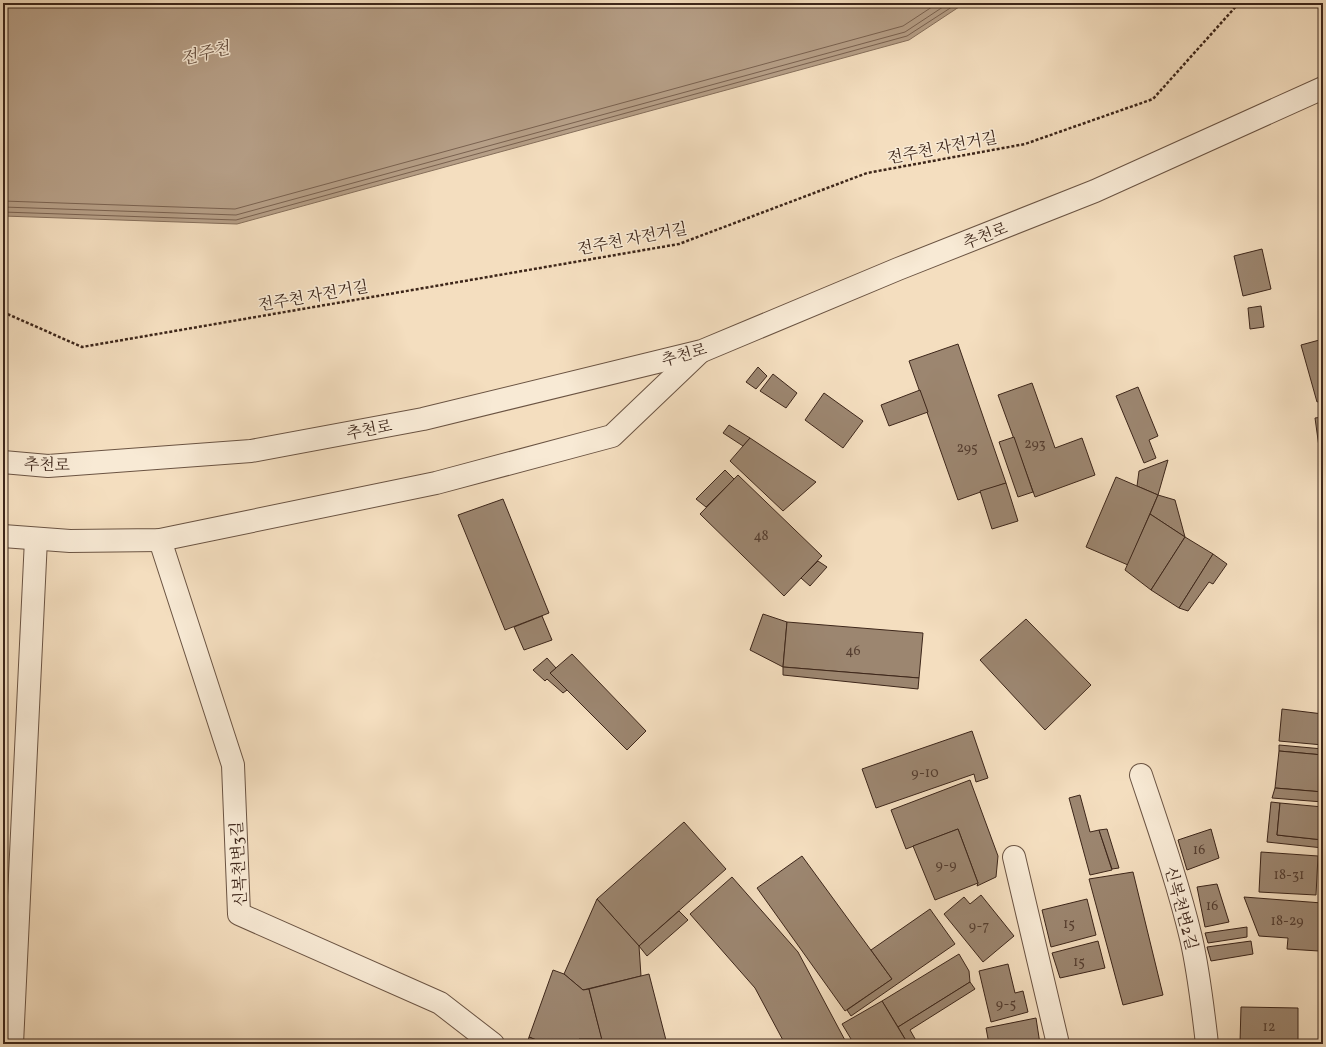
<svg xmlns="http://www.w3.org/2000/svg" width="1326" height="1047" viewBox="0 0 1326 1047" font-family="Vollkorn,'Noto Serif KR',serif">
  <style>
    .water { fill: #b69f87; stroke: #866f5b }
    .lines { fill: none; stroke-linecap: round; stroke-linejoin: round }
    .shore { stroke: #7a6250; stroke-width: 1 }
    .building { fill: #9c8670; stroke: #3d261a }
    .minor-casing { stroke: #6b5443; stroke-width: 24 }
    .path { stroke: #3d261a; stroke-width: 2.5; stroke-dasharray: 3 2; stroke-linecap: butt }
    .minor { stroke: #f8ead5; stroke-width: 22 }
    .labels { text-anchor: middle; stroke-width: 3; stroke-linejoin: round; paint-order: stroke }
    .number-label { font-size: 14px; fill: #553e30 }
    .street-label { font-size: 16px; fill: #3d261a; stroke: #f8ead5 }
    .water-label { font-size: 17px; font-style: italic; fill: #614a3b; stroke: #f8ead5 }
  </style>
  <rect width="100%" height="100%" fill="#f4debf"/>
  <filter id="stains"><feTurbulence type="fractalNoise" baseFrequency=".005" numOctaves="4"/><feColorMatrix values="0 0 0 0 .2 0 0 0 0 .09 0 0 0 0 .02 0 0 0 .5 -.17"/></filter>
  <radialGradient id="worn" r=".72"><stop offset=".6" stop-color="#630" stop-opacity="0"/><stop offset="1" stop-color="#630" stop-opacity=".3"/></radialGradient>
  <polygon class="water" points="3,3 965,3 909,40 237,224 3,216"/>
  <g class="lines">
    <g class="shore">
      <polyline points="3,201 235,209 903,26 938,3"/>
      <polyline points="3,207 236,215 905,32 949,3"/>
      <polyline points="3,212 236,220 907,36 958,3"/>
    </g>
  </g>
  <g class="building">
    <polygon points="1262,249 1271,289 1243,296 1234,256"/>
    <polygon points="1261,306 1264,327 1250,329 1248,308"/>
    <polygon points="1323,339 1323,400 1317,402 1301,345"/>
    <polygon points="958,344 1006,483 958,500 909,361"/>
    <polygon points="758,367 767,376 756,389 746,382"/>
    <polygon points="773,374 797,393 786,408 760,391"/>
    <polygon points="1032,383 1055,448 1082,438 1095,475 1035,497 998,395"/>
    <polygon points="1138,387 1158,436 1149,440 1156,458 1144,463 1116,396"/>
    <polygon points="920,390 928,412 889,426 881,405"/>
    <polygon points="824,393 863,421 843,448 805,420"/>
    <polygon points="1323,417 1323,476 1315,418"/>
    <polygon points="729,425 750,438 743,446 723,433"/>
    <polygon points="1014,437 1033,492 1018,497 999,442"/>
    <polygon points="750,438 816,482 783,511 730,461"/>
    <polygon points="1168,460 1158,495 1137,486 1139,471"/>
    <polygon points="725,470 734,479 706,507 696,499"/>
    <polygon points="738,475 822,556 784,596 700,514"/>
    <polygon points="1116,477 1158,495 1128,565 1086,547"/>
    <polygon points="1006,483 1018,521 992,529 980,491"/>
    <polygon points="1158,495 1175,500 1185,537 1150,514"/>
    <polygon points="503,499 549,613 505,630 458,515"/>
    <polygon points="1150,514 1185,537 1151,590 1125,570"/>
    <polygon points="1185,537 1213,554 1179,608 1151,590"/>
    <polygon points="1213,554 1227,564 1213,584 1209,582 1188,611 1179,608"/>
    <polygon points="818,561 827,567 810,586 801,578"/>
    <polygon points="763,614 787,622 783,667 750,650"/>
    <polygon points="542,616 552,640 524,650 514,627"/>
    <polygon points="1026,619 1091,685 1045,730 980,660"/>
    <polygon points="787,622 923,633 919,678 783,667"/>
    <polygon points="572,654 646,731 627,750 550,673"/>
    <polygon points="547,658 556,668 550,673 567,690 563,693 547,679 545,681 533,670"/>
    <polygon points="783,667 919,678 918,689 783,675"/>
    <polygon points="1282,709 1323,714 1323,745 1279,741"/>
    <polygon points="972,731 988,778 976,782 974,774 876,808 862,769"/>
    <polygon points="1279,745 1323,749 1323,755 1279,751"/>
    <polygon points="1279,751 1323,755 1323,792 1275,788"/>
    <polygon points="970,780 998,856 996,877 977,886 978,883 958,829 906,849 891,810"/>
    <polygon points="1275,788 1323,792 1323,802 1272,798"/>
    <polygon points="1080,795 1090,832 1099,830 1112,870 1090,875 1069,798"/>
    <polygon points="1271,802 1280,803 1277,835 1323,840 1323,848 1267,842"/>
    <polygon points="1280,803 1323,807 1323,840 1277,835"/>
    <polygon points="684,822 726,869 639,946 597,899"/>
    <polygon points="958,829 978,883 935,900 913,846"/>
    <polygon points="1107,829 1119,868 1112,869 1099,830"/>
    <polygon points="1211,829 1219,858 1187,870 1178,840"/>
    <polygon points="1261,852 1318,856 1316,895 1259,892"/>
    <polygon points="802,856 892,979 845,1011 757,888"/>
    <polygon points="1133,872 1163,995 1123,1005 1089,879"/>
    <polygon points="732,877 798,952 847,1044 785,1044 755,988 690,914"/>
    <polygon points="1217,884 1229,922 1205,927 1197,887"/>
    <polygon points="981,895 1014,936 983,962 944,914 964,897 970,904"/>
    <polygon points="1244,897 1322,903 1319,951 1287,949 1288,938 1259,936"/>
    <polygon points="597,899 639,946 641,976 583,990 564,974"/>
    <polygon points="1087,899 1096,935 1051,947 1042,910"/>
    <polygon points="930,909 955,944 851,1016 847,1010 892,979 871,950"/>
    <polygon points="679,911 688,920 647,956 639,946"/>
    <polygon points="1247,927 1247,937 1208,943 1205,933"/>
    <polygon points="1098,941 1105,968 1060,978 1052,953"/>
    <polygon points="1251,941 1253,954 1211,961 1207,947"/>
    <polygon points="959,954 969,971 970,982 898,1027 882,1001"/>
    <polygon points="1008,964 1015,993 1023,991 1028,1012 991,1022 979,971"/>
    <polygon points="553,970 564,974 583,990 589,989 602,1039 579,1039 577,1044 546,1044 529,1037"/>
    <polygon points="649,974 667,1044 603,1044 589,989"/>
    <polygon points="970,982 975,989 910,1030 918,1044 908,1044 898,1027"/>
    <polygon points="882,1001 908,1044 854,1044 842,1024"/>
    <polygon points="1241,1007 1298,1008 1298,1044 1240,1043"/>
    <polygon points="1036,1018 1040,1044 989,1044 986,1028"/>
    <polygon points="529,1037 546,1044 527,1044"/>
  </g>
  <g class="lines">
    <g class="minor-casing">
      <g id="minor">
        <polyline points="3,462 48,466 251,451 423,419 702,351 898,269 1095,191 1323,88"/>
        <polyline points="3,536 70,541 160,540 436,483 612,436 700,352"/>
        <polyline points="160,540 233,765 239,914 440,1003 493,1044"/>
        <path d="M1141 775C1159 829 1178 883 1191 938 1199 973 1203 1009 1207 1044"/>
        <polyline points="1014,857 1058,1044"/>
        <polyline points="12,1044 36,539"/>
      </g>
    </g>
    <polyline class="path" points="3,312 82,347 679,244 867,173 1025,144 1153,99 1239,3"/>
    <use href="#minor" class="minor"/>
  </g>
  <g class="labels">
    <g class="number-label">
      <text x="1035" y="448">293</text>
      <text x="967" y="452">295</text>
      <text x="761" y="540">48</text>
      <text x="853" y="655">46</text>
      <text x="925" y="777">9-10</text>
      <text x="1199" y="854">16</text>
      <text x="946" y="869">9-9</text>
      <text x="1289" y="879">18-31</text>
      <text x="1212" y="910">16</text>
      <text x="1287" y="925">18-29</text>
      <text x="1069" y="928">15</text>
      <text x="979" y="930">9-7</text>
      <text x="1079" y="966">15</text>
      <text x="1006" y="1008">9-5</text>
      <text x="1269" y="1031">12</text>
    </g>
    <g class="street-label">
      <text transform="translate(942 147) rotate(-11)" y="6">전주천 자전거길</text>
      <text transform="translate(985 235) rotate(-21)" y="6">추천로</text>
      <text transform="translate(632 238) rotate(-11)" y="6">전주천 자전거길</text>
      <text transform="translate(313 295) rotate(-10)" y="6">전주천 자전거길</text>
      <text transform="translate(684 354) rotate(-16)" y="6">추천로</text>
      <text transform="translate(369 429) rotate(-11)" y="6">추천로</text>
      <text transform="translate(47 464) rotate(1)" y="6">추천로</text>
      <text transform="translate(238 864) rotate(-93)" y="6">신복천변3길</text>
      <text transform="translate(1182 908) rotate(75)" y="6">신복천변2길</text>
    </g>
    <g class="water-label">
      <text transform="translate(205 53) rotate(-14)" y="6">전주천</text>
    </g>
  </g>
  <rect width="1326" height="1047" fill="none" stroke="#f4debf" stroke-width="16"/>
  <rect x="4" y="4" width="1318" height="1039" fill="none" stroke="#3d261a" stroke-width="2"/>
  <rect x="8" y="8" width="1310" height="1031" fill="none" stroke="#3d261a"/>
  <rect width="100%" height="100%" filter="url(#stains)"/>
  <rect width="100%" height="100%" fill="url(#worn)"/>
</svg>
